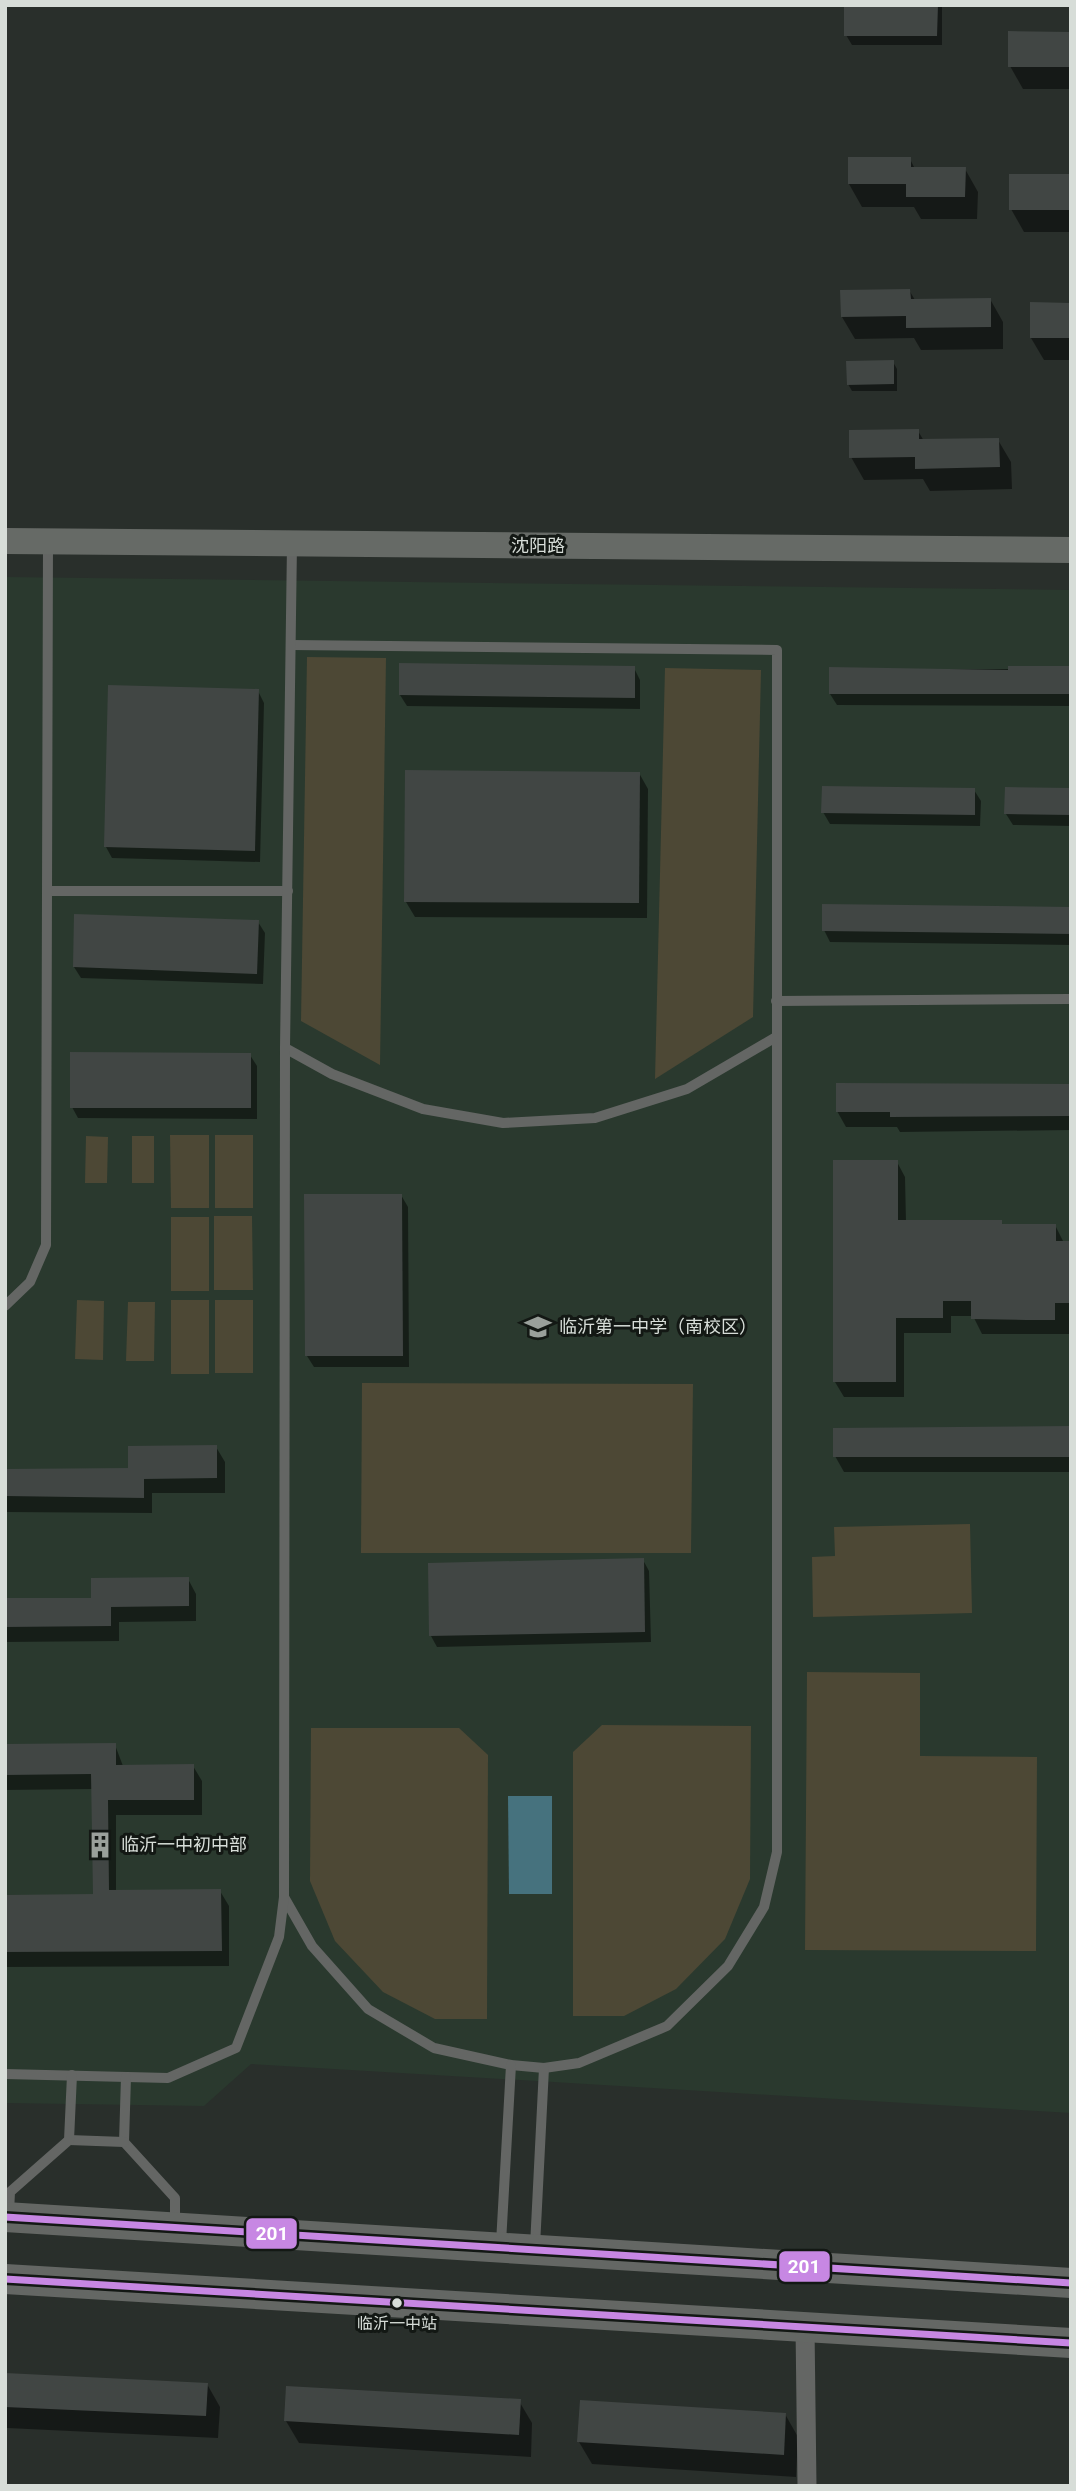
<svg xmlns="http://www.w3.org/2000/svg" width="1076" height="2491" viewBox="0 0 1076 2491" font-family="Roboto,'Noto Sans SC',sans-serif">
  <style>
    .built { fill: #2a392e }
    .green { fill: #4d4835 }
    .water { fill: #46727e }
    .shadow { fill: #0007 }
    .building { fill: #414644 }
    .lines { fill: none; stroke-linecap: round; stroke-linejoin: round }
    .lane { stroke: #646664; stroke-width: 10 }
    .street { stroke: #646664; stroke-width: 19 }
    .secondary { stroke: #666a66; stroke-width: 26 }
    .primary { stroke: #646764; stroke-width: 30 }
    .bus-1-casing { stroke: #131814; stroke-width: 12 }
    .bus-1 { stroke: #c787e3; stroke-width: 7 }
    .bus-dot { fill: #d7ddd8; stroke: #131814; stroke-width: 2.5 }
    .labels { text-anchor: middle; stroke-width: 6; stroke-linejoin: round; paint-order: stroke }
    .bus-label { font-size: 16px; fill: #d7ddd8; stroke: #131814 }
    .street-label { font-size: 18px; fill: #d7ddd8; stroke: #131814 }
    .poi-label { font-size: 18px; fill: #d7ddd8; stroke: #131814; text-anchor: start }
    .line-badge { stroke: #131814; stroke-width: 2.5 }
    .badge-label { font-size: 19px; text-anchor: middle; font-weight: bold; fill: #fff }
  </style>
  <rect width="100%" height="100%" fill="#292f2b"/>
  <polygon class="built" points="5,577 1071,590 1071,2113 251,2064 204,2106 5,2103"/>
  <g class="green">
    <polygon points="307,657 386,658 380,1065 301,1021"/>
    <polygon points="665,668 761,670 753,1017 655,1079"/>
    <polygon points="170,1135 209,1135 209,1208 171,1208"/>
    <rect x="215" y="1135" width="38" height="73"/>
    <polygon points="86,1136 108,1137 107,1183 85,1183"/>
    <rect x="132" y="1136" width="22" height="47"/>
    <polygon points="214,1216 252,1216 253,1290 214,1290"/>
    <rect x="171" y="1217" width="38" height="74"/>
    <polygon points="77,1300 104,1301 103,1360 75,1359"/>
    <rect x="171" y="1300" width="38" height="74"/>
    <rect x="215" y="1300" width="38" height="73"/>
    <polygon points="128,1302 155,1302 154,1361 126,1361"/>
    <polygon points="362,1383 693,1384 691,1553 361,1553"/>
    <polygon points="970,1524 972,1613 813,1617 812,1557 835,1556 834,1527"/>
    <polygon points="807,1672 920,1673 920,1756 1037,1757 1036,1951 805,1950"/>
    <polygon points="602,1725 751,1726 750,1879 725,1939 676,1989 624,2016 573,2016 573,1752"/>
    <polygon points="311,1728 459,1728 488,1755 487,2019 435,2019 383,1992 335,1941 310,1881"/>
  </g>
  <polygon class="water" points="508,1796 552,1796 552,1894 509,1894"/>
  <g class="shadow">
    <polygon points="846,5 942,5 942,45 852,45 846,35"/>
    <polygon points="1071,33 1071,89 1023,89 1010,66"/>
    <polygon points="849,159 910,159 915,169 965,169 978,192 977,219 921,219 914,207 862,207 849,184"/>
    <polygon points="1071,176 1071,232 1024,232 1011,209"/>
    <polygon points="909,290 915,300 990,299 1003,322 1003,349 921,350 914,338 855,339 842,317"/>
    <polygon points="1071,304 1071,360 1044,360 1031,338"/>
    <polygon points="893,362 897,369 897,391 852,391 848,384"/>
    <polygon points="918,431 924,441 998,440 1011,462 1012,489 930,491 923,479 864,480 851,457"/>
    <polygon points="634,668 640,680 640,709 407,706 400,695"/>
    <polygon points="831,669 1071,669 1071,706 837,705 830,694"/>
    <polygon points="258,691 264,703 260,862 112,858 106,847"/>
    <polygon points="639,773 648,789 647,918 415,917 406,902"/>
    <polygon points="974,790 981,801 980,826 830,824 823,812"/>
    <polygon points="1071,790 1071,826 1013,825 1006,814"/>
    <polygon points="1071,909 1071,945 830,942 824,930"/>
    <polygon points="258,922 265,933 263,984 81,978 74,967"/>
    <polygon points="250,1055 257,1066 257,1119 78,1118 72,1107"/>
    <polygon points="1071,1086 1071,1130 900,1132 897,1127 846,1127 837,1111"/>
    <polygon points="897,1162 905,1177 906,1222 1001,1221 1003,1226 1055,1225 1064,1243 1071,1243 1071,1334 982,1334 973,1316 951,1316 951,1333 904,1333 904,1397 844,1397 835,1382"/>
    <polygon points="401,1195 408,1207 409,1367 314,1367 307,1356"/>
    <polygon points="1071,1427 1071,1472 844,1472 835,1456"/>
    <polygon points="216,1447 225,1462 225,1493 152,1493 152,1513 5,1512 5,1471 130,1470"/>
    <polygon points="643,1560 649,1571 651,1642 437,1647 431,1636"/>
    <polygon points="188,1579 196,1594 196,1621 119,1622 119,1641 5,1642 5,1600 93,1600"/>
    <polygon points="115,1745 123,1766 193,1766 202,1781 202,1815 116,1815 116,1892 220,1891 229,1906 229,1966 5,1967 5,1897 95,1896 93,1789 5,1790 5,1746"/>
    <polygon points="5,2375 207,2384 220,2407 218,2438 7,2428"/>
    <polygon points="519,2401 532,2423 531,2457 299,2443 286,2421"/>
    <polygon points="785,2414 798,2437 796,2477 592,2464 579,2442"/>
    <polygon points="541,2484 577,2486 541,2486"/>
  </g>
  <g class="building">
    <polygon points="844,5 938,5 937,36 844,36"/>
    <polygon points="1008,31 1071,32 1071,67 1008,67"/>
    <polygon points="848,157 911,157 911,167 966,167 965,197 906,197 906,184 848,184"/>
    <rect x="1009" y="174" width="62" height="36"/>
    <polygon points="910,289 911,299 991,298 991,327 906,328 906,316 841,317 840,290"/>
    <polygon points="1030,302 1071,303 1071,338 1030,338"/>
    <polygon points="894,360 894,384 847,385 846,361"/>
    <polygon points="919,429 919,439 999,438 1000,467 915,469 915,457 849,458 849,430"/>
    <polygon points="399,663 635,666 635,698 399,695"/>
    <polygon points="1008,666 1071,666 1071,694 829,694 829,667 1008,670"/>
    <polygon points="108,685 259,689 255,851 104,847"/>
    <polygon points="405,770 640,772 639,903 404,902"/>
    <polygon points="822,786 975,788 975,815 821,813"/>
    <polygon points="1005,787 1071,788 1071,815 1004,814"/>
    <polygon points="822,904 1071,907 1071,934 822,931"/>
    <polygon points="74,914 259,920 257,974 73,967"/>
    <polygon points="70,1052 251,1053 251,1108 70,1108"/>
    <polygon points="836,1083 1071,1084 1071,1116 890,1117 890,1112 836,1112"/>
    <polygon points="833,1160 898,1160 898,1220 1002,1220 1002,1224 1056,1224 1056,1241 1071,1241 1071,1303 1055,1303 1055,1320 1026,1320 971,1319 971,1301 943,1301 943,1318 896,1318 896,1382 833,1382"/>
    <polygon points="304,1194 402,1194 403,1356 305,1356"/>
    <polygon points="1071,1426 1071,1457 833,1457 833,1428"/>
    <polygon points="217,1445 217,1478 144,1479 144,1498 5,1496 5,1469 128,1468 128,1446"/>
    <polygon points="644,1558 645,1632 429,1636 428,1563"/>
    <polygon points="189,1577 189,1606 111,1607 111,1626 5,1627 5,1598 91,1598 91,1578"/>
    <polygon points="116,1743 116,1765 194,1764 194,1800 108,1800 109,1890 221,1889 222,1951 5,1952 5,1895 93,1894 91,1774 5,1775 5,1744"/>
    <polygon points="5,2373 208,2383 206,2416 5,2407"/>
    <polygon points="286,2386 521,2399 519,2435 284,2421"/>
    <polygon points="580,2400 786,2413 784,2455 577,2442"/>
  </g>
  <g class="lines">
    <g class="lane">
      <polyline points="47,891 288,891"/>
      <polyline points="776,1001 1071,999"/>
      <polyline points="285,1048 332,1074 423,1109 503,1123 595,1118 687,1089 776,1037"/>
      <polyline points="5,1306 30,1282 46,1245 48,542"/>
      <polyline points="284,1897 312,1946 368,2009 434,2048 511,2065 544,2068 579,2063 667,2026 728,1966 764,1907 777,1852 777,650 291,645"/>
      <polyline points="5,2074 168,2078 236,2048 279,1937 284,1897 285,1048 292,544"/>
      <polyline points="126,2077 124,2142 175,2198 175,2225"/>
      <polyline points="69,2140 124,2142"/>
      <polyline points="9,2213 10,2192 69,2140 72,2075"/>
      <polyline points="501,2243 511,2065"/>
      <polyline points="535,2246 544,2068"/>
    </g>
    <polyline class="street" points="805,2327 807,2486"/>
    <polyline class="secondary" points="5,541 1071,550"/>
    <g class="primary">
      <polyline points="5,2217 1071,2283"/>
      <polyline points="5,2279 1071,2343"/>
    </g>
    <g class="bus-1-casing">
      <g id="bus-1">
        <polyline points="5,2217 1071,2283"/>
        <polyline points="5,2279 1071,2343"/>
      </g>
    </g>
    <use href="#bus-1" class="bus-1"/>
  </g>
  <defs>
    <g id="school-bare" transform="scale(2.1)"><path d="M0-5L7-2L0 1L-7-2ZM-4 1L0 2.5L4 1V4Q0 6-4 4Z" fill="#9aa09b" stroke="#131814" stroke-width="2.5" paint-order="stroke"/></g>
    <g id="building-bare" transform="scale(2.1)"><path d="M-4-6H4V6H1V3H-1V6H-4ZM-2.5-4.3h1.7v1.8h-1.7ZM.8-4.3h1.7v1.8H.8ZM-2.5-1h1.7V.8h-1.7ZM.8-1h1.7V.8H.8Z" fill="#9aa09b" stroke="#131814" stroke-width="2.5" paint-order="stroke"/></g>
  </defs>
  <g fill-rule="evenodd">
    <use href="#school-bare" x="538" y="1327"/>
    <use href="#building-bare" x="100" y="1845"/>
  </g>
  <circle class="bus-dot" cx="397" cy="2303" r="6"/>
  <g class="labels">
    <g class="bus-label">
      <text x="397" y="2329">临沂一中站</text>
    </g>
    <g class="street-label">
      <text x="538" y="552">沈阳路</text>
    </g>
    <g class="poi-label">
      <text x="559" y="1333">临沂第一中学（南校区）</text>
      <text x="121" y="1851">临沂一中初中部</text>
    </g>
  </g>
  <g class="line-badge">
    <rect x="245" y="2217" width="53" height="33" rx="7" fill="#c787e3"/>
    <rect x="778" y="2250" width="53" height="33" rx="7" fill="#c787e3"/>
  </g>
  <g class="badge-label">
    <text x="272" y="2240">201</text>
    <text x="804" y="2273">201</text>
  </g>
  <rect width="1076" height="2491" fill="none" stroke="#d7ddd8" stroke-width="14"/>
</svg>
